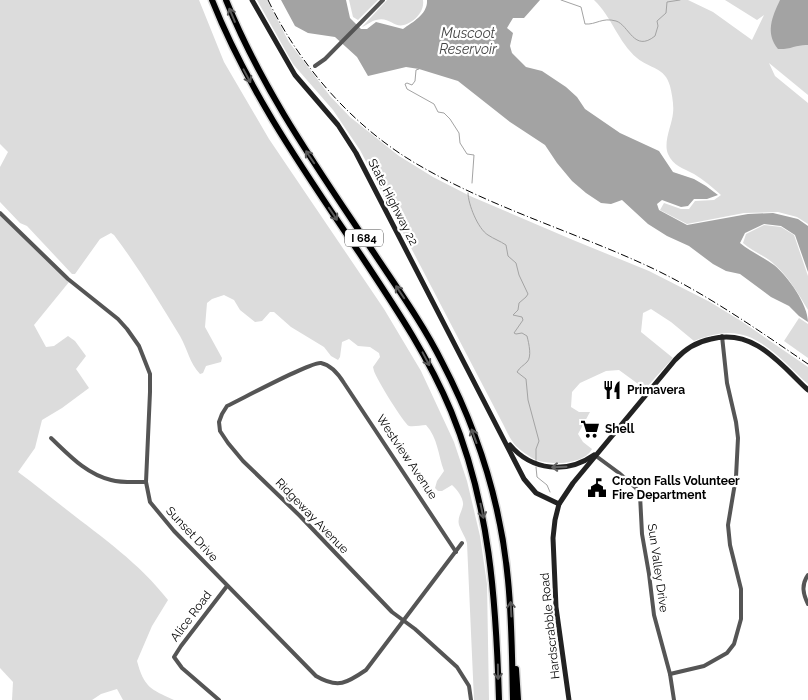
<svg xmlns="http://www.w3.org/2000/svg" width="808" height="700" viewBox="0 0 808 700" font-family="Raleway,sans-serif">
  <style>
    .green { fill: #dcdcdc }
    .water { fill: #a3a3a3 }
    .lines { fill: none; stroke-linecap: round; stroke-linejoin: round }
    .stream { stroke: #a3a3a3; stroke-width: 1 }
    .highway-casing { stroke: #dbdbdb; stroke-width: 9 }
    .street { stroke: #555; stroke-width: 4 }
    .secondary { stroke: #222; stroke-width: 5 }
    .highway { stroke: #000; stroke-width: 6 }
    .rail { stroke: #000; stroke-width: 1; stroke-dasharray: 8 2.5 1 2.5; stroke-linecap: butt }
    .oneway { stroke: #595959 }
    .oneway2 { stroke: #646464 }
    .labels { text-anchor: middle; stroke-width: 4.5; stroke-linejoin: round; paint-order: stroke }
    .shield { fill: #fff; stroke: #4c4c4c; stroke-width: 1 }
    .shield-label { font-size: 11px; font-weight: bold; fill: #000 }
    .street-label { font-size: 12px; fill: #000; stroke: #fff }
    .poi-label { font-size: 12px; font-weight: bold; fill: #000; stroke: #fff; text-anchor: start }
    .water-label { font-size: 14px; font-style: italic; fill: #444; stroke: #fff }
  </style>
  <rect width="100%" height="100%" fill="#fff"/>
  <g class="green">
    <path d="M0 0H199L224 62 269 139 384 309 421 371 454 442 467 481 480 536 487 584 489 700H474L467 543C465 536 461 531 459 525 457 517 462 512 463 505 464 499 457 489 452 485L442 491H438L435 488 437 481 444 471C438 455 438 438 426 425 421 425 414 427 409 426 404 424 376 378 374 371L373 367 380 357 379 353 370 347 358 346 349 339 342 342 340 357 338 360 331 356 324 347 291 327 274 312H270L262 321 255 322 240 310 234 300 224 295 212 299 207 303 205 327 222 358 221 362 206 366 203 373 200 374C189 362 188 350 180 336 159 302 139 268 114 235L111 233 100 239 75 274H72L27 226 20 223 0 202V167L8 152 0 144Z"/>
    <path d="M257 0H267L289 42 330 96 350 117 399 156 433 177 470 196 573 240 649 271 710 302 741 321 808 367V384C786 365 761 332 728 333 717 333 704 337 694 341L671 322 651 309 643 313 641 332 673 358 645 389 619 370 606 371 580 383 572 392 571 407 579 412H590L578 434 583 442 592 449C584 465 549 466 534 459 528 456 519 449 515 445 510 439 506 430 503 424L360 150 333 110 293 64Z"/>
    <polygon points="349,0 378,0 358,20 353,17"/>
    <path d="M387 0H423C424 7 421 13 416 18 395 36 393 15 376 20 371 21 367 25 362 27Z"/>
    <path d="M594 0H688L713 12 752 40 764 15 757 20 725 0H808V95L769 63 775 76 808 103V224L797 217 778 212 744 213 687 224 660 210 664 203 681 209H689L695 201 714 200 721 195C712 187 704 180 694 174 683 168 673 166 668 154 663 142 672 125 673 113 674 105 672 94 670 86 665 67 650 69 637 58 618 42 612 17 594 0Z"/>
    <path d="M0 215 69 282 34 325 46 347 54 346 68 336 75 341 86 356 76 369 89 388 62 408 42 420 35 448 18 472C35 484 50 497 67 510 103 538 139 563 168 600L152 626 137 661C144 687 150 689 174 700H123L117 689 101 694 92 700H12L13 682 0 668Z"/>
    <path d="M764 225 781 227 794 235 808 276V310C799 295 789 277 775 265 766 256 753 252 743 243L746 234Z"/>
    <polygon points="799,318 808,324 808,358 784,341"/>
  </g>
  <g class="water">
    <path d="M281 0H346L350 18 361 29H367L376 22 403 29C413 22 428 14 427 0H540L524 18H513L507 28 513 33 510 46 512 53 526 67 542 71 566 87 577 97 585 109 620 133 659 151 673 172 694 179 706 186 718 195 707 199H694L688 206 681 207 662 200 657 204 659 210 687 225 748 214 773 213 798 219 808 226V272L795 235 781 226 764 224 745 233 740 243C751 252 763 257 774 265 788 276 808 305 808 322L799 316 789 306 771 297 740 274 726 271 713 264 689 246 667 236 648 224 622 200 611 204 601 203 586 193 572 181 557 163 545 145 510 122 458 81 419 69 406 67 368 76 357 57 335 37 308 33 295 26Z"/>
    <path d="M780 0H808V45C798 44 789 50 778 49 765 33 772 17 780 0Z"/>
  </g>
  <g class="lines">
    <g class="stream">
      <path d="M561 0 581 7 585 24C596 25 602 17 616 21 629 25 634 53 655 36L658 26 657 21 666 13 667 2 680 0"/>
      <polyline points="419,69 416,70 415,81 412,85 407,83 405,84 407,89 434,104 438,112 444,113 450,119 459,133 460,143 467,154 474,155 472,183"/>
      <path d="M468 193C468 204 478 229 488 235 494 239 500 241 506 245L508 256 516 263 519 275 528 294 526 297 519 303 518 310 513 315 522 317 523 320 514 333 516 334 522 333 527 336C529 344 532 357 527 362 523 366 520 367 517 372L526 379 528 400 539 441 536 449V461"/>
      <polyline points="536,467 537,477 547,485 550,492"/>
    </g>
    <g class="highway-casing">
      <g id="highway">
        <path d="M212 0C249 93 307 175 362 257 395 307 428 356 451 411 490 506 496 599 499 700"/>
        <path d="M226 0C263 91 316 166 370 247 395 285 422 322 442 362 477 429 501 504 508 580 512 620 512 660 513 700"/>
        <polyline points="516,669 518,700"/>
      </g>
    </g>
    <g class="street">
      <polyline points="315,66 325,59 383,0"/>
      <path d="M0 213 68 279 118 319 127 329 139 346 150 374V392L146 482 150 502 174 531 316 676C338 689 347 683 366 670L462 543"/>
      <path d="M51 438C69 455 86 474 111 480 122 483 135 482 146 482"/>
      <polyline points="596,456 619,473 636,488 640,495 642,534 649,574 654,615 670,674 674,700"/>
      <path d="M456 552 344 383C339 375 331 365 321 363 312 361 240 400 227 406L222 414 219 422 220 431 228 443 243 461 300 516 392 612 415 629 457 667 469 686 471 700"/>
      <path d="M808 575C801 585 803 594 808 604"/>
      <polyline points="670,674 704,666 727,653 734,644 741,619 741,589 730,545 728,525 736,477 738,438 736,422 727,383 722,336"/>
      <polyline points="219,700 182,668 174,657 181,646 227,586"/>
    </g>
    <g class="secondary">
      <polyline points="252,0 295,75 338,125 356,153 524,479 536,493 559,504"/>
      <path d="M510 445C532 471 567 474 594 455"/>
      <path d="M569 700 556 607 553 538 555 520 559 504 573 483 675 360C685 349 696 342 711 339 754 328 780 364 808 390"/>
    </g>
    <use href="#highway" class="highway"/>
    <path class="rail" d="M268 0C301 68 356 130 422 167 495 209 578 233 654 269 708 295 758 330 808 364"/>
  </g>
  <defs><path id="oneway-shaft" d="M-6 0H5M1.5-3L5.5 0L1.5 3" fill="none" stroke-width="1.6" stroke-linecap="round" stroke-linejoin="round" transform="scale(1.25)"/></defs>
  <g class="oneway">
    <use href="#oneway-shaft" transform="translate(232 15) rotate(-113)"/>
    <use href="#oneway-shaft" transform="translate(247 76) rotate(62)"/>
    <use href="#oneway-shaft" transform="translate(310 157) rotate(-124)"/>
    <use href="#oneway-shaft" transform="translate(333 214) rotate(56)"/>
    <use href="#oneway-shaft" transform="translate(400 292) rotate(-124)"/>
    <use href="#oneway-shaft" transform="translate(426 359) rotate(62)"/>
    <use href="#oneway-shaft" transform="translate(474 436) rotate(-110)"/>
    <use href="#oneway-shaft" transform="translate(482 511) rotate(78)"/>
    <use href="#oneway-shaft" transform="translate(511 609) rotate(-93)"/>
    <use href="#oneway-shaft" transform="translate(498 672) rotate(89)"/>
  </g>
  <use class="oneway2" href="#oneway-shaft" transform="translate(559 467) rotate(178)"/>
  <defs>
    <g id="restaurant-bare" transform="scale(1.5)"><path d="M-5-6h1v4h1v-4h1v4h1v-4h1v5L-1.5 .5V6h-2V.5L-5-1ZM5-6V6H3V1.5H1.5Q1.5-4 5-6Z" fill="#000" stroke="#fff" stroke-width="2.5" paint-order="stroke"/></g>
    <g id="supermarket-bare" transform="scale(1.5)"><path d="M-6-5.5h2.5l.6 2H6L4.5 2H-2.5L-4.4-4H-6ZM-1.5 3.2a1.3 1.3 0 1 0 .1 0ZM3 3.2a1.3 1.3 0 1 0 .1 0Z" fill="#000" stroke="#fff" stroke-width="2.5" paint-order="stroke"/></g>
    <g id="civic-bare" transform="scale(1.5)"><path d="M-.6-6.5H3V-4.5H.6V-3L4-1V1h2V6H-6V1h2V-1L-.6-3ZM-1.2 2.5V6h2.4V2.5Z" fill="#000" stroke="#fff" stroke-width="2.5" paint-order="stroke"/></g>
  </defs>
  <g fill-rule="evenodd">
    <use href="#restaurant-bare" x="612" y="390"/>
    <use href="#supermarket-bare" x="590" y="429"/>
    <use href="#civic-bare" x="597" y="488"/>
  </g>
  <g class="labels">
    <rect class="shield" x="345" y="229.5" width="38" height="17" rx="4"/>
    <g class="shield-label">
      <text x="364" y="242">I 684</text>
    </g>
    <g class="street-label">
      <text transform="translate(393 202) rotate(63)" y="4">State Highway 22</text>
      <text transform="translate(407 457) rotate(56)" y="4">Westview Avenue</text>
      <text transform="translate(312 516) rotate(46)" y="4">Ridgeway Avenue</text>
      <text transform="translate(192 534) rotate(47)" y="4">Sunset Drive</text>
      <text transform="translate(658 568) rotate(82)" y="4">Sun Valley Drive</text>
      <text transform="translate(191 616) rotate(-53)" y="4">Alice Road</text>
      <text transform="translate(550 626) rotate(-96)" y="4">Hardscrabble Road</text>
    </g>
    <g class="poi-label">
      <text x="627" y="394">Primavera</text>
      <text x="605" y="433">Shell</text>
      <text x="612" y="485">Croton Falls Volunteer<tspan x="612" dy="14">Fire Department</tspan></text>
    </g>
    <g class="water-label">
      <text x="468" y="38">Muscoot<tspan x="468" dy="16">Reservoir</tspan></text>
    </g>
  </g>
</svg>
